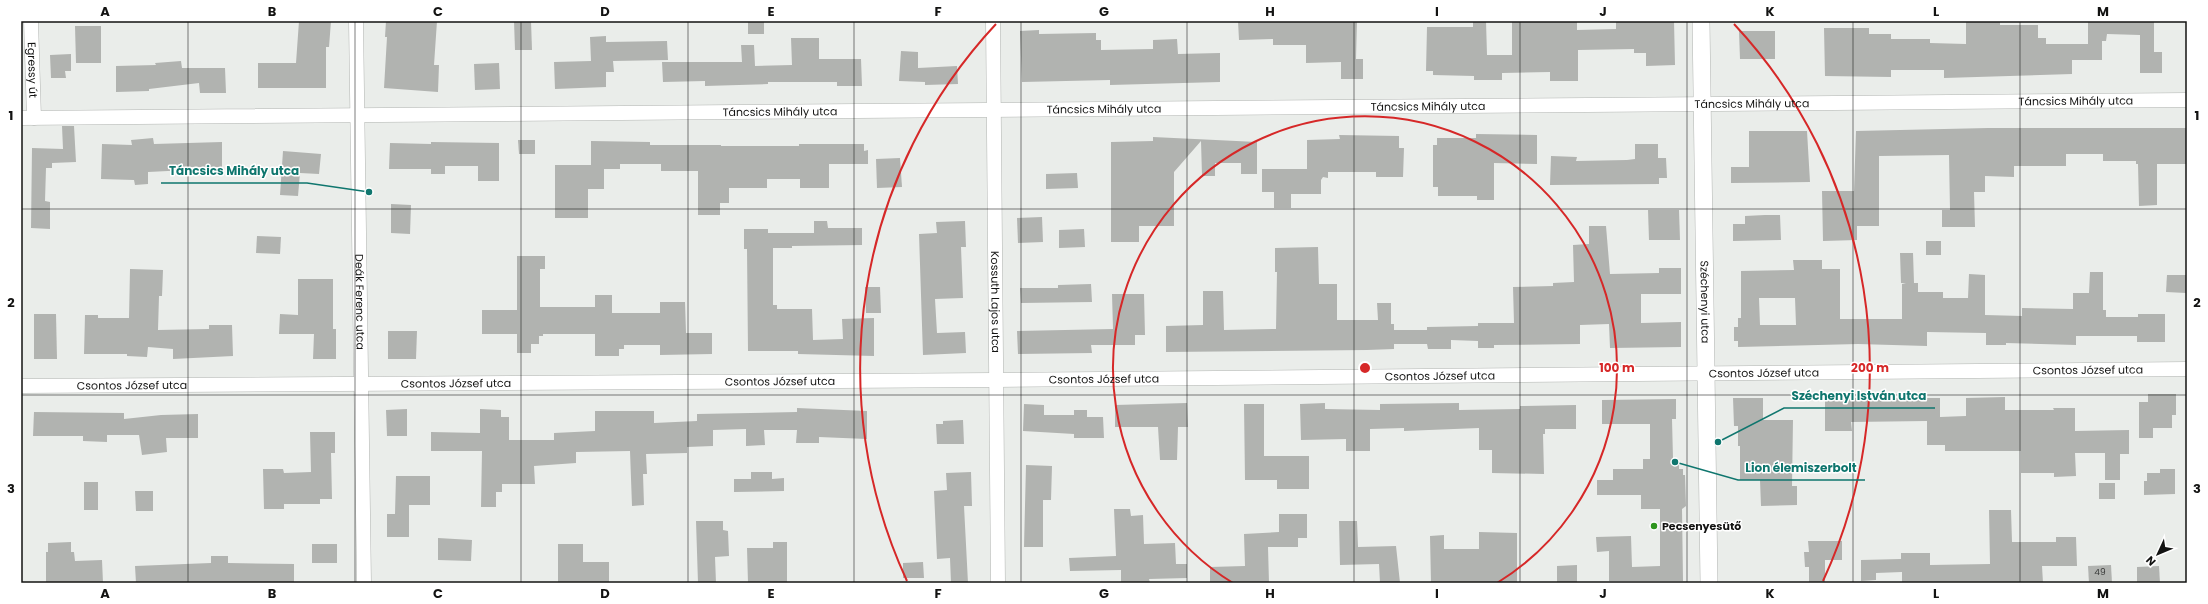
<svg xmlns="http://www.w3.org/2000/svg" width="2208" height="604" viewBox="0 0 2208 604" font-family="Poppins,sans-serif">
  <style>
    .building { fill: #b1b3b0; fill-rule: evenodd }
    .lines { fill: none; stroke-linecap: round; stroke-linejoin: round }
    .minor-casing { stroke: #b2b5b2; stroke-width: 15 }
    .tertiary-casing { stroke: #b2b5b2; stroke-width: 18 }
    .minor { stroke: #fff; stroke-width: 14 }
    .tertiary { stroke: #fff; stroke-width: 17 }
    .grid { fill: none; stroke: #131312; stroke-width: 1; stroke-opacity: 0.55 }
    .ring { fill: none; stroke: #d62828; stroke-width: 2 }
    .poi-dot { fill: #2d951d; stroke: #fff; stroke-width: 1.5 }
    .labels { text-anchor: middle; stroke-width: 3; stroke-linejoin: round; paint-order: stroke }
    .number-label { font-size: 9px; fill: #3a3b3a }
    .street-label { font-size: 11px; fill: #131312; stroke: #fff }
    .poi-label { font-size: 11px; font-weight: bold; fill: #131312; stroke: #fff; text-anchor: start }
    .centre { fill: #d62828; stroke: #fff; stroke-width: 2 }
    .ring-label { font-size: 12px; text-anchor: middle; font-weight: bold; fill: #d62828; stroke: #fff; stroke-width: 3; stroke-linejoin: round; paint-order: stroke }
    .leader { fill: none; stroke: #0f766e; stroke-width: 1.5 }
    .callout-dot { fill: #0f766e; stroke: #fff; stroke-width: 1.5 }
    .callout-label { font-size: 12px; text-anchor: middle; font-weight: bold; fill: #0f766e; stroke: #fff; stroke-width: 3; stroke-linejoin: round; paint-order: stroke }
    .neatline { fill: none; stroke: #131312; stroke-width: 1.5 }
    .grid-label { font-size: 13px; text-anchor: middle; font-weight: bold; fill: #131312 }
  </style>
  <rect width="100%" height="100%" fill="#eaedea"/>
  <g class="building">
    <polygon points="299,21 331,21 329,47 326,47 326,88 258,88 258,63 296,63"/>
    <polygon points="386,21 437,21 434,65 439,65 438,92 384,88 387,37 385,37"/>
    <polygon points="514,21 531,21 532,50 515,50"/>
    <rect x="748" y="21" width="16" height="13"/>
    <polygon points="1238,21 1357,21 1356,59 1363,59 1363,79 1341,79 1341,62 1306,63 1306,45 1273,45 1273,39 1239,40"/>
    <polygon points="1473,21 1486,21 1487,55 1512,55 1512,21 1577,21 1577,30 1616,29 1616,21 1674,21 1675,65 1646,66 1646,53 1634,53 1634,49 1578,50 1578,81 1550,81 1550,72 1502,73 1502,80 1474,80 1474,76 1433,75 1433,71 1426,71 1427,27 1473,27"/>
    <polygon points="1966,21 2000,21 2000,25 2038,25 2038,38 2046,38 2046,44 2088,44 2088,21 2154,21 2154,52 2162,52 2162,73 2140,73 2140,35 2107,34 2106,41 2102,41 2102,60 2072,60 2072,74 1944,78 1944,70 1891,70 1891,77 1825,76 1824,28 1869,28 1869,34 1891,34 1891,39 1930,39 1930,43 1966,44"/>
    <polygon points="75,26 101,26 101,63 76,63"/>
    <polygon points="1039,30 1039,34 1096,33 1096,40 1101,40 1101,50 1153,49 1153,40 1177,39 1178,54 1220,53 1220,82 1110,85 1110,80 1022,82 1020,31"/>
    <polygon points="1739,31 1775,31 1775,59 1740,59"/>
    <polygon points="606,36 606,42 667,41 668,60 613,61 614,72 606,72 606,87 555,89 554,62 591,61 590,37"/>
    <polygon points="791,38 819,38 819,59 861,59 862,86 837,86 837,82 768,82 768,84 705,86 705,81 663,82 662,62 742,62 741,45 754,45 755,66 792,65"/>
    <polygon points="901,51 918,52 918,68 957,66 958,84 925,85 925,82 899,81"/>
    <polygon points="71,54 71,71 65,71 66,78 51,78 50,55"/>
    <polygon points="181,61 182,68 225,68 226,93 200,93 199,83 149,89 149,91 116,92 116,66 156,65 155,63"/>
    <polygon points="499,63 500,89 475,90 474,64"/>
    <polygon points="62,126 74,126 76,162 52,163 52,168 46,168 45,201 50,202 50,229 31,228 32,148 63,149"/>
    <polygon points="1988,128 2187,128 2187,164 2157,164 2157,205 2139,206 2138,164 2136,164 2136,161 2103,161 2103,154 2066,154 2066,166 2014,166 2014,177 1985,176 1985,192 1974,192 1975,227 1942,227 1942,210 1950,210 1949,155 1879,156 1879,226 1857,226 1857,240 1823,241 1822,191 1854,191 1856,131"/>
    <polygon points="1749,131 1807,131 1810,182 1731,183 1731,167 1749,167"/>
    <polygon points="1476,134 1537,135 1537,164 1494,163 1494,200 1477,200 1477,196 1438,196 1438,187 1433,187 1433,145 1437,145 1437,138 1476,138"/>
    <polygon points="1339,135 1399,136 1399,148 1404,148 1403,177 1376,177 1376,172 1328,172 1328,178 1323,177 1321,180 1321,194 1291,194 1291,208 1274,208 1274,192 1262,192 1262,169 1307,169 1307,140 1340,139"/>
    <polygon points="1153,137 1257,142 1257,174 1241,174 1241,163 1215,163 1215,176 1202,176 1201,141 1174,172 1174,226 1139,226 1139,242 1111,242 1111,142 1153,141"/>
    <polygon points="153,138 154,144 222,142 222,167 188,167 188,170 148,172 148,184 135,185 134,180 101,179 102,144 132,145 131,140"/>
    <polygon points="518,140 535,140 535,154 519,154"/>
    <polygon points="591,141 650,142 650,145 721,145 721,146 799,146 799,144 864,144 864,151 868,150 868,164 829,164 829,188 800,188 800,179 767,179 767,188 729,188 729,203 720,203 720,215 698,215 698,171 661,171 661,164 620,164 620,169 604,169 604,189 588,189 588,218 555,218 555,165 591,165"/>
    <polygon points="431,142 499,143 499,181 478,181 478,166 445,166 445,174 431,174 431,169 389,169 390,143 431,144"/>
    <polygon points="1635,144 1658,144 1658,158 1666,158 1667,178 1659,178 1659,184 1550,185 1551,156 1577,157 1576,161 1627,160 1635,159"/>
    <polygon points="283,151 321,154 319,174 300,173 298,196 280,195"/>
    <polygon points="900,158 902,187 877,188 876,159"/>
    <polygon points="1077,173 1078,188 1046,189 1046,174"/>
    <polygon points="391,204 411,205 410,234 391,233"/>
    <polygon points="1648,210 1679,210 1680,240 1649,240"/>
    <polygon points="1765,215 1780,215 1781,240 1733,241 1733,224 1745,224 1745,216"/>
    <polygon points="1042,217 1043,242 1018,243 1017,218"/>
    <polygon points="814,221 827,221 828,228 862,228 862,245 792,246 792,248 773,248 773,305 777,305 777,309 812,309 813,340 843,339 842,319 874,318 874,356 798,354 798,351 748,351 747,249 744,249 744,229 768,229 768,233 814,233"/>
    <polygon points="965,221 966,247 961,247 963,298 935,299 937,333 965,332 966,353 923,355 919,234 937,233 936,222"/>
    <polygon points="1589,226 1606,226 1610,274 1659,273 1659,268 1681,268 1681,294 1641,294 1641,323 1681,322 1681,347 1610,348 1609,324 1580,325 1580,344 1494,345 1494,348 1478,348 1478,341 1451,340 1451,349 1428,349 1427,344 1394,344 1394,349 1367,350 1166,352 1166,326 1203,325 1203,291 1223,291 1224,330 1276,329 1277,272 1275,272 1275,248 1318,247 1319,284 1337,284 1337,320 1378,320 1377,303 1391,303 1391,324 1394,324 1394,330 1427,330 1427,327 1478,326 1478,323 1514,323 1513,287 1553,286 1553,283 1574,282 1573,245 1589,244"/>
    <polygon points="1084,229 1085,247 1059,248 1059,230"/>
    <polygon points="257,236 281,237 280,254 256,253"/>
    <rect x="1926" y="241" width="15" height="14"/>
    <path d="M1900 253H1913L1914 283H1918V292H1943V298H1968L1969 274 1985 275V315L2022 316V308L2073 309V293H2089L2090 272H2103V310H2106V317H2138V314H2165V342H2137V336H2076V345L2006 343V345H1986V333L1927 332V346L1858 344 1738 347V341H1734V327H1738V318H1741V271L1794 270 1793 260H1822V269H1840V319H1902V284L1906 283H1901ZM1759 298H1795L1796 325H1760Z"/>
    <polygon points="517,256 545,256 545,269 540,269 540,307 595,307 595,295 612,295 612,313 660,313 660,302 685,302 686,333 712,333 712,354 660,355 660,345 624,345 624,349 619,349 619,356 595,356 595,334 543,334 543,336 539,336 539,344 531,344 531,353 517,353 517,334 482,334 482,310 517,310"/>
    <polygon points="130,269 163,270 162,296 159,296 158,330 209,329 209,325 232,325 233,356 173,359 173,349 148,347 147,357 127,356 127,354 84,354 85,315 98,315 98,318 129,318"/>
    <polygon points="2167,275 2186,275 2186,293 2166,292"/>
    <polygon points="298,279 333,279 333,329 336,329 336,359 313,359 314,334 279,334 280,314 298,315"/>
    <polygon points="1091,284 1092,302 1021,303 1020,288 1058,288 1058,285"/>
    <polygon points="865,287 880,287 881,313 866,313"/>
    <polygon points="1112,294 1144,294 1145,335 1135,335 1135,345 1091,345 1092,353 1018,354 1017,331 1113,329"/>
    <polygon points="34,314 56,314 57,359 34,359"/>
    <polygon points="388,331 417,331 416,359 388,359"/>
    <polygon points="2148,394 2176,394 2176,415 2172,415 2172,428 2153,428 2153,438 2139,438 2139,402 2148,402"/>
    <polygon points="2005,397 2005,410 2054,410 2053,408 2075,408 2075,431 2129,430 2129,454 2120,454 2120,480 2105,480 2105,453 2075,453 2076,476 2054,477 2054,473 2021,473 2021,451 1945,451 1945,445 1927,445 1927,421 1851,422 1852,431 1825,431 1825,398 1940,398 1940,417 1966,416 1966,398"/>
    <polygon points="1733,398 1763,398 1763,420 1793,420 1792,486 1797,486 1797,505 1761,506 1760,480 1740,480 1740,446 1738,446 1738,426 1734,426"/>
    <polygon points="1676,399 1676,419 1672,419 1673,459 1679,459 1679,469 1683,469 1683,475 1685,475 1686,506 1682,509 1683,581 1609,581 1609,551 1597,552 1596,537 1631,536 1632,567 1660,566 1660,509 1641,509 1641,495 1597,495 1597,480 1613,480 1613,469 1643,469 1643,459 1650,459 1650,424 1602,424 1602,400"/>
    <polygon points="1187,403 1188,427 1178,427 1177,460 1160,460 1158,427 1115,427 1115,405"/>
    <polygon points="1325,403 1325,409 1380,410 1380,404 1459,403 1459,410 1520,409 1520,406 1576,405 1576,429 1545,429 1545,434 1543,434 1544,474 1492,473 1492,450 1479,450 1479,428 1404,431 1404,428 1370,429 1370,451 1346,451 1346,439 1301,440 1300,404"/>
    <polygon points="1024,404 1044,405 1044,415 1074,415 1074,410 1087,410 1087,417 1103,417 1104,438 1074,438 1074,434 1023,431"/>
    <polygon points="1244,404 1264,404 1264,456 1309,456 1309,489 1277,489 1277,480 1245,480"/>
    <polygon points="797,408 867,411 867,439 819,437 819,443 796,443 797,430 764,430 765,445 746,446 746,429 713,430 713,446 687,447 687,453 646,454 647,474 643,474 644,505 632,506 630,451 576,452 576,463 534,466 535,484 502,484 502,492 496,492 496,507 481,507 482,451 431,451 431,432 480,433 480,409 501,410 501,417 509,417 509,440 554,440 554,433 595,431 595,411 654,411 654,423 697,421 697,414 797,412"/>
    <polygon points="407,409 407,436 387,436 386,410"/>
    <polygon points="34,412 124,413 124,419 161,415 198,414 198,438 166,438 167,452 142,455 139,435 107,435 107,442 83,441 83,436 33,436"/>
    <polygon points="963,420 964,444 937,444 936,424 943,424 943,421"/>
    <polygon points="310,432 335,432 335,453 331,453 332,499 320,499 320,504 284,504 284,509 264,509 263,469 283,469 284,473 311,472"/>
    <polygon points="1026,465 1052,466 1051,500 1043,500 1043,547 1024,547"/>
    <polygon points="2160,469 2175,469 2175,494 2144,495 2144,481 2147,481 2147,473 2160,473"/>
    <polygon points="751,472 772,472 772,479 784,478 784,491 734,492 734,479 751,479"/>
    <polygon points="971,472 972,506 964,506 968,583 951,583 950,558 937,559 934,491 947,490 946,473"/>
    <polygon points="396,476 430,476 430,505 409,505 409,537 387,537 387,514 395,514"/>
    <rect x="84" y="482" width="14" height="28"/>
    <rect x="2099" y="483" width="16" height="16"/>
    <polygon points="135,491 153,491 153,511 136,511"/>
    <polygon points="1114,509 1130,509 1131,516 1143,515 1144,544 1175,543 1176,564 1187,564 1187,578 1149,579 1150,583 1121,583 1121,570 1070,571 1069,558 1116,556"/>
    <polygon points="1989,510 2011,510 2012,542 2056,542 2056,537 2076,537 2077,566 2042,566 2043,583 1902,583 1902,572 1876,573 1876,580 1861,581 1861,560 1901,559 1901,553 1930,553 1930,565 1990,564"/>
    <polygon points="1279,514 1307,514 1307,538 1298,538 1298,547 1268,547 1269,583 1210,583 1210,567 1245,566 1244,534 1279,532"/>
    <polygon points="696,521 723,521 723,530 728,531 729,556 715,557 716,583 698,583"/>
    <polygon points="1339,521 1357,521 1358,547 1396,546 1400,583 1380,583 1379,564 1340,565"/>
    <polygon points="1479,532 1517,533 1517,583 1431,583 1430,536 1444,535 1444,549 1479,549"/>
    <polygon points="438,538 472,540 471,561 438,560"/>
    <polygon points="1808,541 1842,541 1842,560 1825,560 1825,583 1809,583 1809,567 1805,567 1804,552 1809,552"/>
    <polygon points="71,542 71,552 74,552 75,561 102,560 103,583 46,583 46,552 48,552 48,543"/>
    <polygon points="773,542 787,542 787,583 748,583 747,548 773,548"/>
    <rect x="312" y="544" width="25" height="19"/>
    <polygon points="558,544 583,544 583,562 609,562 609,583 558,583"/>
    <polygon points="211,556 228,556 228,563 294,564 294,583 136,583 135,566 211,563"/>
    <polygon points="923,562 924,578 903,578 903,563"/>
    <polygon points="1577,565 1577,583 1557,583 1557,566"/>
    <polygon points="2111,565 2112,583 2089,583 2088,566"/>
    <polygon points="2159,566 2160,583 2137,583 2137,567"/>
  </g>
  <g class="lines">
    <g class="minor-casing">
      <g id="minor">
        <path id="s1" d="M31 21 34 118"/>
        <path id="s2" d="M356 21 364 583"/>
        <path id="s3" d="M993 21 998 583"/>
        <path id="s4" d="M21 118 2187 100"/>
        <path id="s5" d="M21 386 994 380 2187 369"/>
      </g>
    </g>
    <g class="tertiary-casing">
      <g id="tertiary">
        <path id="s6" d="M1701 21 1709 583"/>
      </g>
    </g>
    <use href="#minor" class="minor"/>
    <use href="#tertiary" class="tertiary"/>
  </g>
  <path class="grid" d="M188 21V583M355 21V583M521 21V583M688 21V583M854 21V583M1021 21V583M1187 21V583M1354 21V583M1520 21V583M1687 21V583M1853 21V583M2020 21V583M21 209H2187M21 395H2187"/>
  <g class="ring">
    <path d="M1233 583A252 252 0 1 1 1497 583"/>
    <path d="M907 581A505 505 0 0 1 996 24M1734 24A505 505 0 0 1 1823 581"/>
  </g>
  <circle class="poi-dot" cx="1654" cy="526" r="4"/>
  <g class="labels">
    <g class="number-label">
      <text x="2100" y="575">49</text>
    </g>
    <g class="street-label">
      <text dy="4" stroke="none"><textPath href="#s1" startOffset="49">Egressy út</textPath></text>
      <text dy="4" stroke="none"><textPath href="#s4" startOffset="2055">Táncsics Mihály utca</textPath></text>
      <text dy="4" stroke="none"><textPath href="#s4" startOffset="1731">Táncsics Mihály utca</textPath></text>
      <text dy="4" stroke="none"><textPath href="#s4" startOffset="1407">Táncsics Mihály utca</textPath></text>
      <text dy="4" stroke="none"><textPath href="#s4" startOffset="1083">Táncsics Mihály utca</textPath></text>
      <text dy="4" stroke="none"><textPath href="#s4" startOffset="759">Táncsics Mihály utca</textPath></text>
      <text dy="4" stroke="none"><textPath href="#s2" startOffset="281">Deák Ferenc utca</textPath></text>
      <text dy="4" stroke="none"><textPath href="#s3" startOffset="281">Kossuth Lajos utca</textPath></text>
      <text dy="4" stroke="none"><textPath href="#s6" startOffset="281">Széchenyi utca</textPath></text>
      <text dy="4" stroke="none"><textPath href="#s5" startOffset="2067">Csontos József utca</textPath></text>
      <text dy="4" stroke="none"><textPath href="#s5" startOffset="1743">Csontos József utca</textPath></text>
      <text dy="4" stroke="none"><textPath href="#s5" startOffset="1419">Csontos József utca</textPath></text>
      <text dy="4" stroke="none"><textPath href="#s5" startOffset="1083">Csontos József utca</textPath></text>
      <text dy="4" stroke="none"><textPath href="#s5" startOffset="759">Csontos József utca</textPath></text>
      <text dy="4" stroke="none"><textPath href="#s5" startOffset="435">Csontos József utca</textPath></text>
      <text dy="4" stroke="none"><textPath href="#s5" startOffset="111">Csontos József utca</textPath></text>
    </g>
    <g class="poi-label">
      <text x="1662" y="530">Pecsenyesütő</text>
    </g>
  </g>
  <circle cx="1365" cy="368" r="6" class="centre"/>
  <g class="ring-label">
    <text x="1617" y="372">100 m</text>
    <text x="1870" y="372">200 m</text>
  </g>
  <path class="leader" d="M369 192L307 183H161M1718 442L1784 408H1935M1675 462L1738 480H1865"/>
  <g class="callout-dot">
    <circle cx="369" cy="192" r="4"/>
    <circle cx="1718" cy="442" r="4"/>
    <circle cx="1675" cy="462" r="4"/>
  </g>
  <g class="callout-label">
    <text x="234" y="175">Táncsics Mihály utca</text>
    <text x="1859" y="400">Széchenyi István utca</text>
    <text x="1801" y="472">Lion élemiszerbolt</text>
  </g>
  <rect width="2208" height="604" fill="none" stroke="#ffffff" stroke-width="44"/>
  <g transform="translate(2158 554) rotate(226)" stroke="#ffffff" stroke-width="3" paint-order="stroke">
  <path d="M0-3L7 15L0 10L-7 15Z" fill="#131312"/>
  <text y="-6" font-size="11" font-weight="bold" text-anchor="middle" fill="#131312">N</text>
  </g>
  <rect x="22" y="22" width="2164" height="560" class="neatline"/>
  <g class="grid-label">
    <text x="105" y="16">A</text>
    <text x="272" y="16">B</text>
    <text x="438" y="16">C</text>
    <text x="605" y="16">D</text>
    <text x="771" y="16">E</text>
    <text x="938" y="16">F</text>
    <text x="1104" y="16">G</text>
    <text x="1270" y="16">H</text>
    <text x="1437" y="16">I</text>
    <text x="1603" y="16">J</text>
    <text x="1770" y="16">K</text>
    <text x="1936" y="16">L</text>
    <text x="2103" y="16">M</text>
    <text x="11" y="120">1</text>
    <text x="2197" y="120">1</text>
    <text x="11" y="307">2</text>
    <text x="2197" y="307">2</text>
    <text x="11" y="493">3</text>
    <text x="2197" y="493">3</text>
    <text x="105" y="598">A</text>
    <text x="272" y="598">B</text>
    <text x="438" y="598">C</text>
    <text x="605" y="598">D</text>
    <text x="771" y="598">E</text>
    <text x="938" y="598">F</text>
    <text x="1104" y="598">G</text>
    <text x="1270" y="598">H</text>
    <text x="1437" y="598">I</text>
    <text x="1603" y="598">J</text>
    <text x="1770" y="598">K</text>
    <text x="1936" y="598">L</text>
    <text x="2103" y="598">M</text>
  </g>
</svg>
